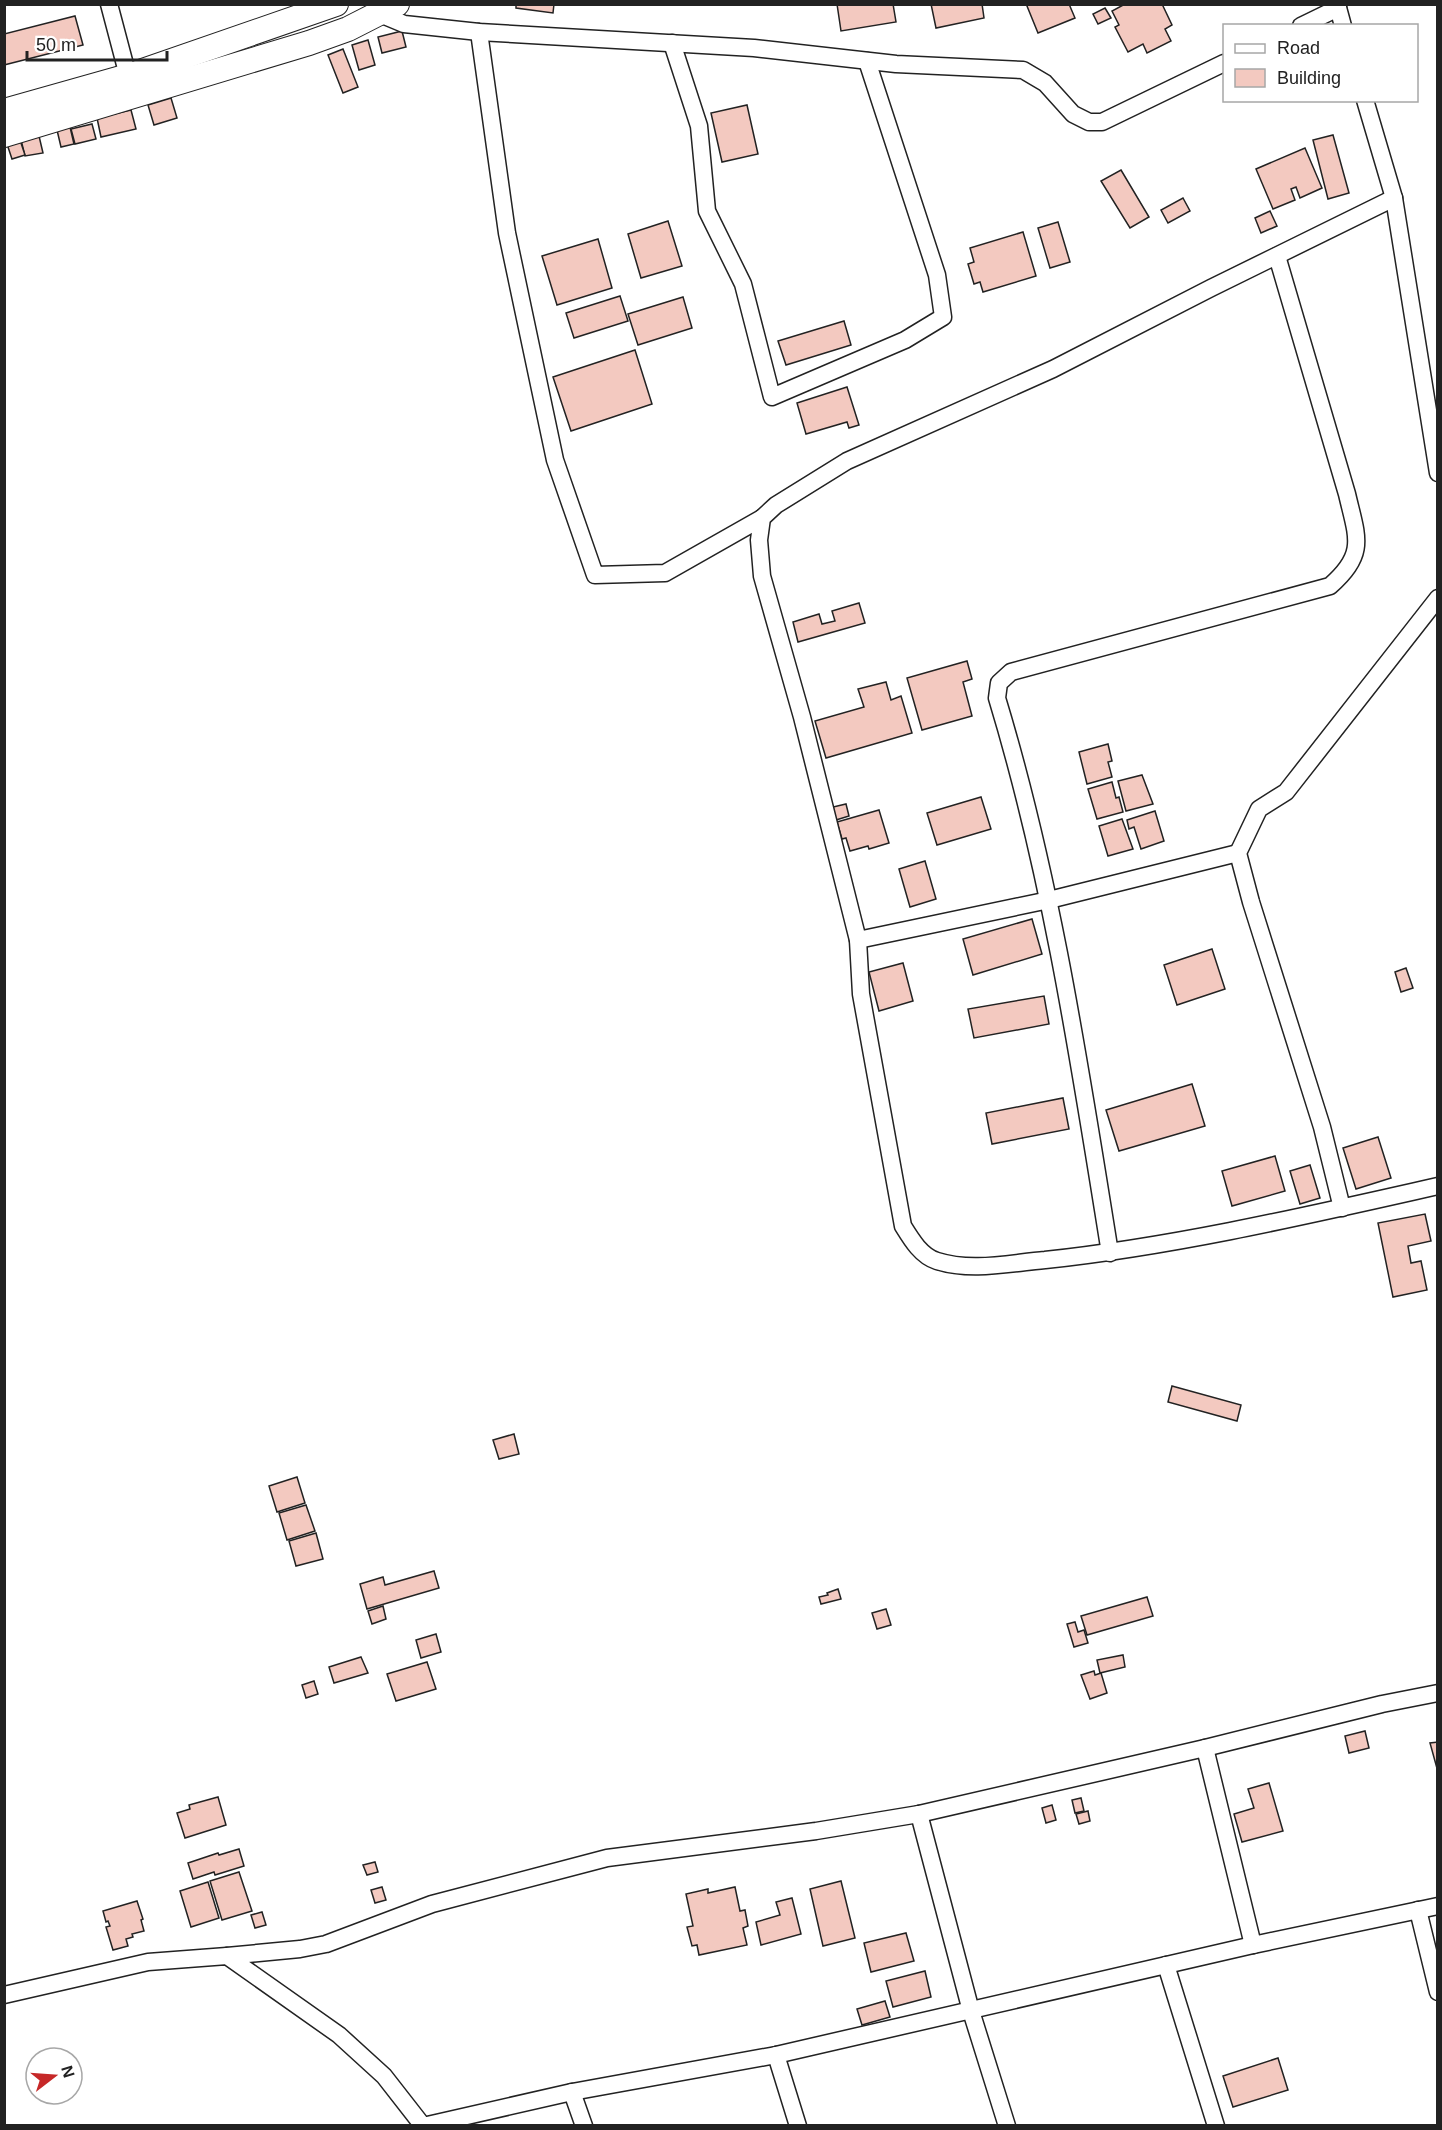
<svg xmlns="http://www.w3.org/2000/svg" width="1442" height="2130" viewBox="0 0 1442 2130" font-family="Arial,sans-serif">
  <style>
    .building { fill: #f3c9c0; stroke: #222; stroke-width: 1.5 }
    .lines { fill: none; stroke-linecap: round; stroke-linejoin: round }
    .street-casing { stroke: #222; stroke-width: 19 }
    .secondary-casing { stroke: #222; stroke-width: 26 }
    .street { stroke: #fff; stroke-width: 16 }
    .secondary { stroke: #fff; stroke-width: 24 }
  </style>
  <rect width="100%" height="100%" fill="#fff"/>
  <g class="building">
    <polygon points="516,4 554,4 553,13 516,8"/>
    <polygon points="837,4 893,4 896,22 841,31"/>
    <polygon points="931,4 982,4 984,18 936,28"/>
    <polygon points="1030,4 1069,4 1075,18 1038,33 1027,6"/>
    <polygon points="1125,4 1162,4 1172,25 1165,29 1171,41 1147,53 1143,44 1128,52 1115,27 1119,25 1112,11"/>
    <polygon points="1105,8 1111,18 1098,24 1093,14"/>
    <polygon points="75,16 83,45 4,65 4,34"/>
    <polygon points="402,31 406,47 382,53 378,37"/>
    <polygon points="368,40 375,65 359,70 352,45"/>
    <polygon points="343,49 358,87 343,93 328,55"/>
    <polygon points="171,98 177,118 154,125 148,105"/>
    <polygon points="747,105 758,154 722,162 711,113"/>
    <polygon points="131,110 136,129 101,137 97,118"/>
    <polygon points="92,124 96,139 75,144 71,129"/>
    <polygon points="70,127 74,144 61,147 57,130"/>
    <polygon points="1333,135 1349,193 1328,199 1313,140"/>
    <polygon points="39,136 43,153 25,156 21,140"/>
    <polygon points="20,140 25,155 12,159 7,144"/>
    <polygon points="1305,148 1322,188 1300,198 1296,187 1291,189 1295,200 1273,209 1256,169"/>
    <polygon points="1121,170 1149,217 1130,228 1101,181"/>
    <polygon points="1183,198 1190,211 1168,223 1161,210"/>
    <polygon points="1270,211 1277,226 1261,233 1255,218"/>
    <polygon points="668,221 682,266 641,278 628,234"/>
    <polygon points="1058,222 1070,262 1050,268 1038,228"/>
    <polygon points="1023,232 1036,276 983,292 980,282 974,284 968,264 974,262 970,248"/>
    <polygon points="598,239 612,288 557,305 542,256"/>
    <polygon points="620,296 628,321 574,338 566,313"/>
    <polygon points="683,297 692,328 638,345 628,314"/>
    <polygon points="844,321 851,345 786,365 778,341"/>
    <polygon points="635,350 652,404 571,431 553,377"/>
    <polygon points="847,387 859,425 849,428 847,422 806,434 797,403"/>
    <polygon points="859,603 865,623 798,642 793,622 819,614 822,624 835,621 832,611"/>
    <polygon points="967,661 972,679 963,682 972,716 922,730 907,678"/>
    <polygon points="886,682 891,700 901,696 912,733 826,758 815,721 864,707 858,689"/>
    <polygon points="1108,744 1112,761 1108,762 1112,777 1087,784 1079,752"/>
    <polygon points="1142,775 1153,804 1126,811 1118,781"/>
    <polygon points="1112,782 1116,798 1119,797 1123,812 1097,819 1088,789"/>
    <polygon points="981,797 991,829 937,845 927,813"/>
    <polygon points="846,804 849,816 836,820 833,807"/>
    <polygon points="879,810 889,843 869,849 868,846 850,851 846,838 842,839 837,822"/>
    <polygon points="1155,811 1164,841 1141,849 1134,827 1129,829 1127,820"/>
    <polygon points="1122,819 1133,849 1108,856 1099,826"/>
    <polygon points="925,861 936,899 910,907 899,869"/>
    <polygon points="1032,919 1042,954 973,975 963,939"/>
    <polygon points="1212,949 1225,989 1177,1005 1164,965"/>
    <polygon points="903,963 913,1001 879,1011 869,972"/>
    <polygon points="1406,968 1413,988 1401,992 1395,972"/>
    <polygon points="1044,996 1049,1024 974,1038 968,1009"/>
    <polygon points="1192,1084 1205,1126 1119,1151 1106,1110"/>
    <polygon points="1063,1098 1069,1129 992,1144 986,1113"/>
    <polygon points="1378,1137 1391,1178 1356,1189 1343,1148"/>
    <polygon points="1275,1156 1285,1191 1232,1206 1222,1171"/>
    <polygon points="1310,1165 1320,1198 1300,1204 1290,1171"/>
    <polygon points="1425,1214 1431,1241 1408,1246 1411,1263 1421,1261 1427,1290 1393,1297 1378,1223"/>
    <polygon points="1172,1386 1241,1405 1237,1421 1168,1402"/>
    <polygon points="514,1434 519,1454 499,1459 493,1440"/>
    <polygon points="297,1477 305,1503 277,1512 269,1486"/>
    <polygon points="306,1505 315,1531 287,1540 279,1513"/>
    <polygon points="316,1533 323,1559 296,1566 289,1541"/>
    <polygon points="434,1571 439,1588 367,1609 360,1584 383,1577 385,1585"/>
    <polygon points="838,1589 841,1599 821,1604 819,1597 828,1595 827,1593"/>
    <polygon points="1147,1597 1153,1616 1087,1635 1081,1616"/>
    <polygon points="383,1606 386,1619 372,1624 368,1611"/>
    <polygon points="886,1609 891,1625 877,1629 872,1613"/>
    <polygon points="1075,1622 1078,1632 1084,1630 1088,1643 1074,1647 1067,1624"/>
    <polygon points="436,1634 441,1652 421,1658 416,1640"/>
    <polygon points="1123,1655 1125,1667 1100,1673 1097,1660"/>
    <polygon points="361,1657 368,1673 334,1683 329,1667"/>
    <polygon points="427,1662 436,1689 396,1701 387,1674"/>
    <polygon points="1094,1671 1095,1675 1101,1673 1107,1693 1090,1699 1081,1675"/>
    <polygon points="314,1681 318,1694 306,1698 302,1685"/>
    <polygon points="1365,1731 1369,1748 1349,1753 1345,1736"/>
    <polygon points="1438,1742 1438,1772 1430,1743"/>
    <polygon points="1269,1783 1283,1831 1242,1842 1234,1814 1254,1808 1248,1789"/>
    <polygon points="218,1797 226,1825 185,1838 177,1813 190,1809 189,1805"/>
    <polygon points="1081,1798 1084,1811 1075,1813 1072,1800"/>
    <polygon points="1052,1805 1056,1820 1046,1823 1042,1808"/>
    <polygon points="1088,1811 1090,1821 1079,1824 1076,1814"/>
    <polygon points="239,1849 244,1866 215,1875 214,1872 193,1879 188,1863 218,1853 219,1855"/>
    <polygon points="375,1862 378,1872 367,1875 363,1865"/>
    <polygon points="239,1872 252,1911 222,1920 210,1881"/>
    <polygon points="841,1881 855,1938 823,1946 810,1889"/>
    <polygon points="208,1882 219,1918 191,1927 180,1891"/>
    <polygon points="382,1887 386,1900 375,1903 371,1890"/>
    <polygon points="735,1887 740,1911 745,1910 748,1926 743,1928 747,1945 699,1955 697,1945 692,1946 687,1927 693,1926 686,1894 708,1889 708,1893"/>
    <polygon points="792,1898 801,1934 761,1945 756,1922 780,1915 776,1902"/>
    <polygon points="137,1901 143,1919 141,1920 144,1931 132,1934 133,1937 126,1939 128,1946 113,1950 106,1927 110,1926 108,1921 106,1922 103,1911"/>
    <polygon points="262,1912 266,1925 255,1928 251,1915"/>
    <polygon points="906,1933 914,1961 871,1972 864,1943"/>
    <polygon points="925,1971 931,1997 893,2007 886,1981"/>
    <polygon points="885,2001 890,2017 862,2025 857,2009"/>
    <polygon points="1278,2058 1288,2090 1233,2107 1223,2076"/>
  </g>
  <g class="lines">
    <g class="street-casing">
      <g id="street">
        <polyline points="109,4 128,76"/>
        <polyline points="1337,4 1343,26"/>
        <polyline points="380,14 404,24 479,32 754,48 896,64 1023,70 1045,83 1073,114 1089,122 1102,122 1224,63"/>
        <polyline points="1301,26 1338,8"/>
        <polyline points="479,32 507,233 555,460 595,575 665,573 762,518"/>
        <polyline points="672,43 699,126 707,211 743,284 772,397 905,340 943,317 937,275 867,61"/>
        <polyline points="1365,100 1394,198 1438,473"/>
        <path d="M1394 198 1211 288 1053 369 847 461 776 505 762 518 759 540 762 576 802 717 858 940 861 994 903 1226C911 1239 921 1256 937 1261 972 1272 1009 1263 1045 1260 1176 1246 1309 1215 1438 1186"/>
        <polyline points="858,940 1049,900 1238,853"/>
        <polyline points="1342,1208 1322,1127 1251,902 1238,853 1259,809 1286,792 1438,598"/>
        <path d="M1110 1253C1080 1067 1052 879 997 698L999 683 1011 672 1330 586C1367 554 1357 537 1347 494L1277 256"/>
        <polyline points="1205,1748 1253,1945"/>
        <polyline points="919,1814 971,2011 1007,2126"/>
        <polyline points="1418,1910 1438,1992"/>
        <polyline points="227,1956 300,1949 326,1944 432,1904 607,1858 816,1831 919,1814 1205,1748 1382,1704 1438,1693"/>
        <polyline points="1166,1965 1216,2126"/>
        <polyline points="4,1995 148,1962 227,1956 339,2035 384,2076 423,2126 572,2092 776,2055 1253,1945 1438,1906"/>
        <polyline points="776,2055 798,2126"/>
        <polyline points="572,2092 584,2126"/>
      </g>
    </g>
    <g class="secondary-casing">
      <g id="secondary">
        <polyline points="4,111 128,76 336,4"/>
        <polyline points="4,135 309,43 348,29 397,4"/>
      </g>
    </g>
    <use href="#street" class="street"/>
    <use href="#secondary" class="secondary"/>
  </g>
  <rect width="1442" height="2130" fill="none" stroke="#222222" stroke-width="12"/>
  <rect x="1223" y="24" width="195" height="78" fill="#ffffff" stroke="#a7a7a7" stroke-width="1.5"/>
  <rect x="1235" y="44" width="30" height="9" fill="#ffffff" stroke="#a7a7a7" stroke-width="1.5"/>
  <text x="1277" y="54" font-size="18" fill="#222222">Road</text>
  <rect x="1235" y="69" width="30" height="18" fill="#f3c9c0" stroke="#a7a7a7" stroke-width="1.5"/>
  <text x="1277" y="84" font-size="18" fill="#222222">Building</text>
  <g transform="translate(54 2076) rotate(73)"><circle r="28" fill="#ffffff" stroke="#a7a7a7" stroke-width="1.5"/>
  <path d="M0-4.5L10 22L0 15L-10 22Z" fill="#c62828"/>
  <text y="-9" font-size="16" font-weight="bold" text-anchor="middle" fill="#222222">N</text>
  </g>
  <path d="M27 51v9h140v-9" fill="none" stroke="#222222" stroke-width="3"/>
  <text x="36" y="51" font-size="18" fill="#222222" stroke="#ffffff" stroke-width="4.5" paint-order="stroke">50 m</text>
</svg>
